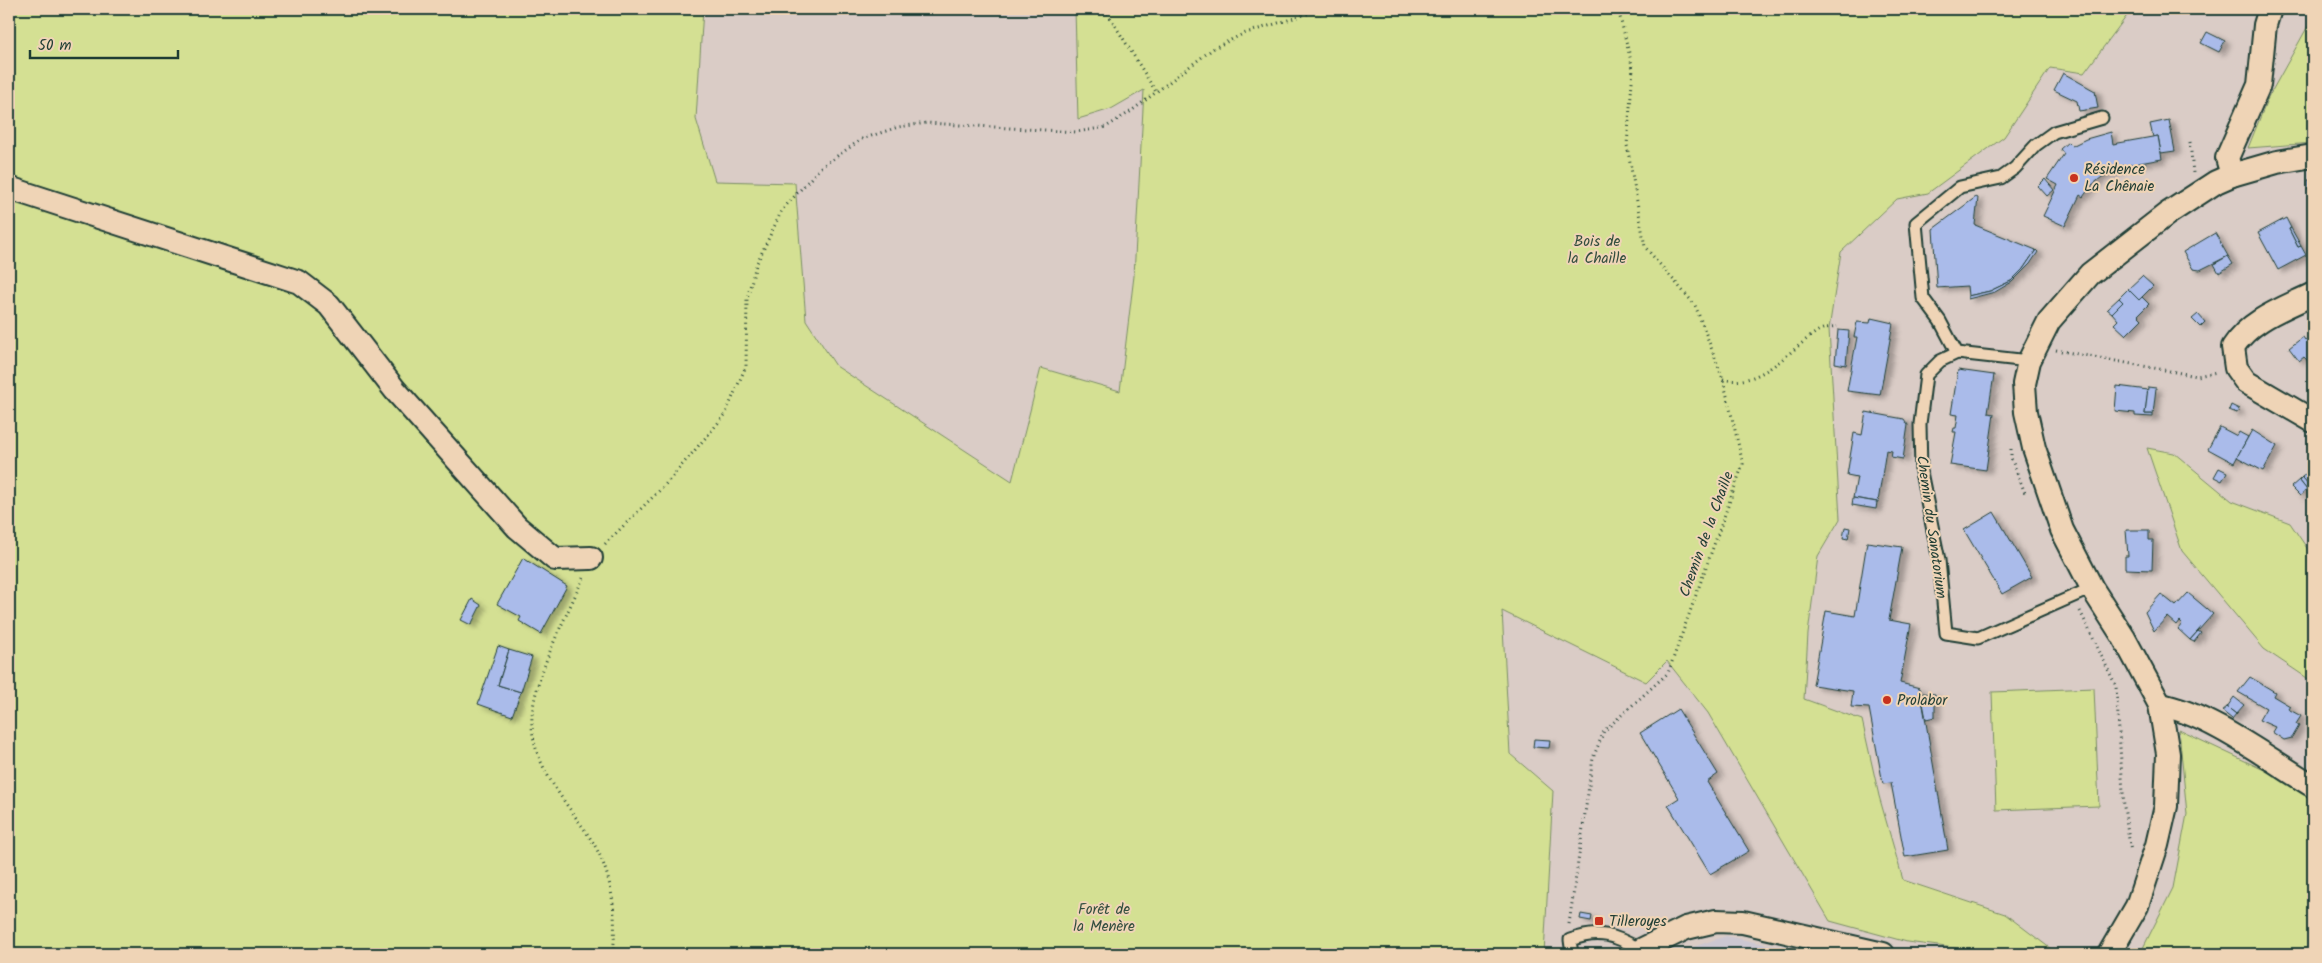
<svg xmlns="http://www.w3.org/2000/svg" width="2322" height="963" viewBox="0 0 2322 963" font-family="Kalam,sans-serif">
  <style>
    .built { fill: #ccc7d1 }
    .green { fill: #d4e093; stroke: #7a8e64 }
    .building { fill: #aabbea; stroke: #1f3d34; filter: url(#shadow) }
    .lines { fill: none; stroke-linecap: round; stroke-linejoin: round }
    .lane-casing { stroke: #1f3d34; stroke-width: 15 }
    .street-casing { stroke: #1f3d34; stroke-width: 26 }
    .path { stroke: #1f3d34; stroke-width: 3; stroke-dasharray: 1 4; stroke-linecap: butt }
    .lane { stroke: #efd4b6; stroke-width: 11 }
    .street { stroke: #efd4b6; stroke-width: 22 }
    .poi-dot { fill: #c8321e; stroke: #efd4b6; stroke-width: 2 }
    .labels { text-anchor: middle; stroke-width: 4; stroke-linejoin: round; paint-order: stroke }
    .poi-label { font-size: 15px; fill: #1f3d34; stroke: #efd4b6; text-anchor: start }
    .park-label { font-size: 15px; fill: #314d3e; stroke: #efd4b6 }
    .street-label { font-size: 15px; fill: #1f3d34; stroke: #efd4b6 }
  </style>
  <defs>
    <filter id="shadow"><feDropShadow dx="5.5" dy="3" stdDeviation="2.5" flood-color="#0004"/></filter>
  </defs>
  <rect width="100%" height="100%" fill="#daccc6"/>
  <filter id="ink" filterUnits="userSpaceOnUse"><feTurbulence type="fractalNoise" baseFrequency=".02" numOctaves="2"/><feDisplacementMap in="SourceGraphic" scale="10" xChannelSelector="R" yChannelSelector="G"/><feConvolveMatrix kernelMatrix="1 2 1 2 8 2 1 2 1" color-interpolation-filters="sRGB"/></filter>
  <g filter="url(#ink)">
    <polygon class="built" points="1726,936 1813,954 1672,954"/>
    <g class="green">
      <polygon points="9,9 703,9 696,119 715,181 795,183 806,320 836,366 1012,481 1041,368 1120,391 1134,276 1144,90 1111,109 1078,119 1075,9 2132,9 2084,73 2050,68 2004,137 1928,193 1897,199 1841,252 1829,329 1840,519 1818,556 1808,634 1804,699 1862,720 1879,796 1903,880 2005,914 2055,952 2001,954 1907,942 1830,921 1708,713 1667,661 1646,682 1502,611 1510,754 1553,791 1544,954 9,954"/>
      <polygon points="2313,17 2313,143 2248,148 2268,98"/>
      <polygon points="2147,448 2174,453 2232,501 2290,523 2313,557 2313,682 2264,649 2182,551"/>
      <polygon points="2094,688 2099,806 1996,810 1992,692"/>
      <polygon points="2179,730 2313,793 2313,954 2140,954 2173,888 2187,814"/>
    </g>
    <g class="building">
      <polygon points="2207,32 2225,41 2219,52 2201,43"/>
      <polygon points="2063,73 2095,91 2098,108 2079,111 2077,101 2054,90"/>
      <polygon points="2169,120 2175,151 2161,153 2158,136 2153,137 2150,124"/>
      <polygon points="2111,132 2113,144 2158,136 2162,159 2117,167 2118,171 2102,177 2092,185 2083,197 2080,195 2065,226 2043,216 2058,185 2047,179 2064,154 2060,149 2068,142 2072,146 2086,139"/>
      <polygon points="2045,179 2054,190 2047,196 2038,186"/>
      <rect x="2308" y="180" width="5" height="9"/>
      <polygon points="1976,197 1978,198 1975,225 2036,250 2023,269 2011,281 1990,291 1968,296 1967,286 1937,288 1933,229"/>
      <polygon points="2286,218 2291,228 2289,229 2298,247 2301,246 2306,255 2278,270 2258,233"/>
      <polygon points="2291,228 2301,246 2298,247 2289,229"/>
      <polygon points="2215,233 2228,256 2200,270 2193,269 2183,252"/>
      <polygon points="2036,250 2038,252 2030,264 2012,282 1995,292 1968,299 1968,296 1990,291 2011,281 2023,269"/>
      <polygon points="2228,256 2233,264 2219,273 2214,264"/>
      <polygon points="2142,276 2153,286 2139,300 2128,289"/>
      <polygon points="2128,289 2139,300 2142,297 2149,304 2138,315 2142,319 2126,335 2114,324 2118,320 2112,313 2123,302 2119,298"/>
      <polygon points="2119,298 2123,302 2112,313 2107,309"/>
      <polygon points="2198,314 2205,322 2200,327 2192,319"/>
      <polygon points="1871,318 1893,323 1880,395 1847,391 1857,337 1854,337 1857,322 1870,323"/>
      <polygon points="2313,326 2313,366 2304,357 2299,361 2289,348 2303,337 2305,340 2310,335 2307,331"/>
      <polygon points="1838,330 1849,331 1846,365 1835,363"/>
      <polygon points="1958,370 1994,375 1988,413 1994,414 1986,470 1950,465 1956,432 1953,432 1954,428 1956,428 1958,415 1951,414"/>
      <polygon points="2117,386 2148,390 2145,414 2153,414 2153,417 2135,416 2135,413 2115,411"/>
      <polygon points="2148,387 2156,388 2153,414 2145,414"/>
      <polygon points="2231,405 2239,409 2237,413 2229,410"/>
      <polygon points="1866,412 1904,419 1908,425 1903,459 1891,457 1892,451 1886,450 1878,502 1853,498 1857,477 1847,475 1854,433 1862,435"/>
      <polygon points="2220,427 2237,436 2239,432 2248,437 2234,463 2208,449"/>
      <polygon points="2252,430 2277,446 2263,471 2237,457"/>
      <polygon points="2219,468 2227,472 2222,481 2214,477"/>
      <polygon points="2313,468 2313,490 2302,477"/>
      <polygon points="2302,477 2311,487 2307,490 2299,480"/>
      <polygon points="2299,480 2307,490 2300,496 2291,487"/>
      <polygon points="1853,498 1877,502 1876,509 1852,505"/>
      <polygon points="1994,512 2032,577 2002,594 1964,530"/>
      <polygon points="1845,527 1850,528 1848,539 1843,538"/>
      <polygon points="2126,530 2149,530 2149,540 2153,540 2152,570 2125,569 2125,556 2128,556"/>
      <polygon points="1867,542 1902,547 1889,620 1911,624 1900,683 1920,688 1948,850 1905,857 1891,783 1883,784 1869,708 1851,707 1853,691 1813,685 1826,611 1855,616"/>
      <polygon points="523,558 567,586 541,634 519,621 521,617 497,604"/>
      <polygon points="2188,593 2213,614 2190,640 2178,629 2182,624 2179,621 2176,625 2167,617 2154,631 2145,612 2161,594 2176,606"/>
      <polygon points="472,599 481,605 471,625 461,620"/>
      <polygon points="2198,631 2201,633 2194,642 2190,640"/>
      <polygon points="498,646 509,650 498,685 521,692 512,716 478,704"/>
      <polygon points="509,650 532,657 521,692 498,685"/>
      <polygon points="2250,677 2275,692 2273,696 2290,706 2288,709 2301,716 2296,724 2299,726 2292,738 2284,740 2272,732 2275,727 2259,720 2266,708 2238,692"/>
      <polygon points="1921,693 1935,694 1935,717 1926,719"/>
      <polygon points="2234,697 2244,705 2236,714 2227,707"/>
      <polygon points="2227,707 2236,714 2232,719 2222,711"/>
      <polygon points="1678,709 1718,774 1707,782 1749,851 1710,874 1668,805 1679,798 1640,733"/>
      <polygon points="1534,739 1550,740 1549,748 1533,747"/>
      <polygon points="1581,914 1592,916 1591,921 1580,919"/>
    </g>
    <g class="lines">
      <g class="lane-casing">
        <g id="lane">
          <polyline points="1957,353 1940,321 1923,298 1916,223 1960,187 2001,178 2015,168 2036,145 2054,132 2102,118"/>
          <polyline points="2029,361 1957,353 1940,361 1926,375 1920,424 1921,472 1939,560 1946,633 1978,638 2092,588"/>
          <path d="M1572 954 1570 940C1600 929 1615 935 1641 950"/>
        </g>
      </g>
      <g class="street-casing">
        <g id="street">
          <polyline points="2232,175 2227,158 2259,85 2265,25 2270,9"/>
          <polyline points="9,188 299,282 329,305 395,390 517,527 555,559 591,558"/>
          <path d="M2313 294C2285 308 2251 319 2233 347L2236 368 2246 382 2313 421"/>
          <path d="M2160 705C2208 713 2270 760 2313 786"/>
          <polyline points="1637,954 1641,950 1686,928 1716,921 1743,922 1883,954"/>
          <polyline points="2109,954 2137,906 2157,845 2166,806 2168,754 2160,705 2124,638 2092,588 2062,530 2034,448 2026,412 2024,384 2029,361 2049,321 2090,274 2167,214 2216,182 2232,175 2277,162 2313,156"/>
        </g>
      </g>
      <g class="path">
        <polyline points="1105,9 1156,92"/>
        <polyline points="2190,142 2193,173"/>
        <polyline points="2056,350 2197,376 2217,372"/>
        <path d="M1723 379C1760 389 1790 349 1818 331 1823 328 1831 327 1837 326"/>
        <polyline points="2011,449 2011,458 2025,493"/>
        <polyline points="605,544 664,486 725,415 746,366 747,298 756,265 782,210 821,167 862,139 898,127 927,123 1077,132 1106,127 1130,112 1214,48 1243,34 1323,9"/>
        <path d="M583 578C565 620 536 671 532 716 529 766 570 805 594 844 613 877 617 917 613 954"/>
        <polyline points="2080,611 2116,686 2124,807 2131,852"/>
        <polyline points="1569,924 1593,758 1604,731 1668,673 1743,464 1723,379 1695,305 1645,247 1627,145 1633,69 1618,9"/>
      </g>
      <use href="#lane" class="lane"/>
      <use href="#street" class="street"/>
    </g>
  </g>
  <g class="poi-dot">
    <circle cx="2074" cy="178" r="5"/>
    <circle cx="1887" cy="700" r="5"/>
    <rect x="1594" y="916" width="10" height="10" rx="2.5"/>
  </g>
  <g class="labels">
    <g class="poi-label">
      <text x="2084" y="174">Résidence<tspan x="2084" dy="17">La Chênaie</tspan></text>
      <text x="1897" y="705">Prolabor</text>
      <text x="1609" y="926">Tilleroyes</text>
    </g>
    <g class="park-label">
      <text x="1597" y="246">Bois de<tspan x="1597" dy="17">la Chaille</tspan></text>
      <text x="1104" y="914">Forêt de<tspan x="1104" dy="17">la Menère</tspan></text>
    </g>
    <g class="street-label">
      <text transform="translate(1932 527) rotate(82)" y="5">Chemin du Sanatorium</text>
      <text transform="translate(1706 534) rotate(-70)" y="5">Chemin de la Chaille</text>
    </g>
  </g>
  <rect width="2322" height="963" fill="none" stroke="#efd4b6" stroke-width="30"/>
  <rect x="15" y="15" width="2292" height="933" fill="none" stroke="#1f3d34" stroke-width="2" filter="url(#ink)"/>
  <path d="M30 50v8h148v-8" fill="none" stroke="#1f3d34" stroke-width="2.5"/>
  <text x="38" y="50" font-size="15" fill="#1f3d34" stroke="#efd4b6" stroke-width="4" paint-order="stroke">50 m</text>
</svg>
